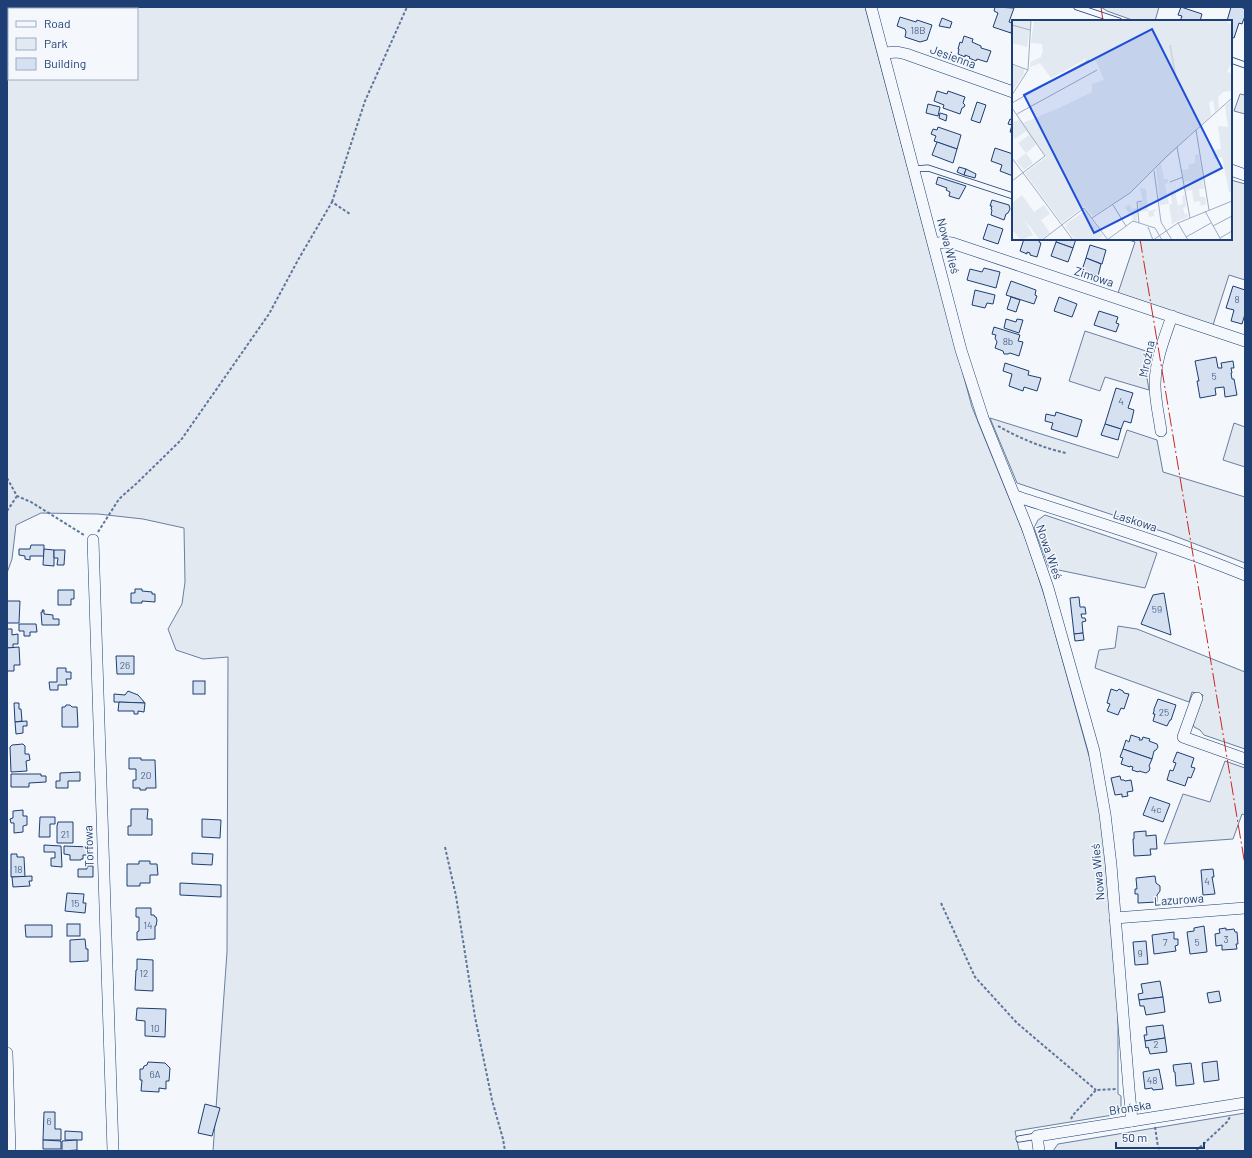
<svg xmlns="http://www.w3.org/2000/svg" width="1252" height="1158" viewBox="0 0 1252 1158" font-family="Barlow,sans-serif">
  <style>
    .green { fill: #e3e9f0; stroke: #687fa3; fill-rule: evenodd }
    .building { fill: #d5e0f0; stroke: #1d3f73 }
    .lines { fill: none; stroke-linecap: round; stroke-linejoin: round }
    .service-casing { stroke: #1d3f73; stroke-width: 7 }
    .minor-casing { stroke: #1d3f73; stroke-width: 12 }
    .path { stroke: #5e769c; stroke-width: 2; stroke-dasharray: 3 2; stroke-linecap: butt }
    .service { stroke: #f4f7fb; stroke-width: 5.5 }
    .minor { stroke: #f4f7fb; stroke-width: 11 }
    .power { stroke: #c62828; stroke-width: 1; stroke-dasharray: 14 3 2 3; stroke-linecap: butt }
    .labels { text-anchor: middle; stroke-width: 3; stroke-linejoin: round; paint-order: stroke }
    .number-label { font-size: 10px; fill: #4b6792 }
    .street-label { font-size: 12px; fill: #1d3f73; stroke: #f4f7fb }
    .inset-river { fill: none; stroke: #cfd7e4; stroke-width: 2 }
    .inset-road { fill: none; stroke: #9eadc5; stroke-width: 1 }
    .view { fill: #1d4ed8; fill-opacity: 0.15; stroke: #1d4ed8; stroke-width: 2 }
    .inset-edge { fill: none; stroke: #1d3f73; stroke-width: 2 }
  </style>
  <rect width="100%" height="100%" fill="#f4f7fb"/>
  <g class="green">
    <path d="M7 7H865L935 271 972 407 1027 542 1047 604 1092 767 1102 821 1118 1008V1094L1121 1096V1109L1119 1114 1015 1131 1019 1150 1027 1151H213L227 952 228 657 203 659 176 650 168 629 182 604 185 582 184 528 143 519 98 514 41 513 16 525 12 559 7 573ZM9 9H137V79H9Z"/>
    <polygon points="1101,7 1159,7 1155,21 1135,21 1107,11"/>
    <polygon points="1240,94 1245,95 1245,114 1234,111"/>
    <polygon points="1231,180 1245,184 1245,280 1229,275 1213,325 1118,293 1135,242 1126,239 1231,239"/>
    <polygon points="1085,331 1152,353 1146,372 1149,390 1105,377 1100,391 1069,381"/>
    <polygon points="990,418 1118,458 1127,430 1157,440 1163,472 1245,497 1245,563 1167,533 1017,483"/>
    <polygon points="1234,423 1245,427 1245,467 1223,460"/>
    <polygon points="1045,515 1157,553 1145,588 1049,568 1034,528 1038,520"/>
    <polygon points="1118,626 1137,629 1245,672 1245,749 1204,735 1200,730 1194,727 1193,723 1203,695 1192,692 1189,702 1095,668 1099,650 1115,648"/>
    <polygon points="1225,761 1245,768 1245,815 1242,814 1233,839 1164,844 1183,794 1210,802"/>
    <polygon points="1245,1113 1245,1151 1053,1151 1058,1144"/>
  </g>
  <g class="building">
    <polygon points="995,7 1014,8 1009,22 1013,23 1011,33 993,27 998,13 994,11"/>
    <polygon points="1181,7 1202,14 1200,21 1180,21 1182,16 1178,15"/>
    <polygon points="1231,7 1241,7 1245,9 1245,16 1242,24 1239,23 1234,38 1231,37 1231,21 1227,21"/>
    <polygon points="900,17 916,22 917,20 932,25 927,40 920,42 905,37 906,32 905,29 897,26"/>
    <polygon points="942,18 952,22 950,28 939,26"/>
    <polygon points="964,36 973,39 972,42 981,46 981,48 991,51 987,62 977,59 976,61 969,58 970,57 965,55 965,57 958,54 959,49 958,49 960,42 962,43"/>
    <polygon points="937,91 947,94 948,91 965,97 963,103 965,105 964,107 962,108 960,114 943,108 944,105 934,101"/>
    <polygon points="977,102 986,105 980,123 971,120"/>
    <polygon points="928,104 940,107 938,116 926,113"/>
    <polygon points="940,113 947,115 946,121 939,118"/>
    <polygon points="1010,119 1013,120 1013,133 1010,132 1012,125 1008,124"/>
    <polygon points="938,127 961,135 957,149 934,141 936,136 931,134 933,129 937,130"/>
    <polygon points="937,142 957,149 953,163 932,155"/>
    <polygon points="995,148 1013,154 1013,176 1000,171 1002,165 991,161"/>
    <polygon points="959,167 966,169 964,175 957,172"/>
    <polygon points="966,169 976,174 975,178 964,175"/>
    <polygon points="938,177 966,186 959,199 949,196 950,192 946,190 947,188 936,184"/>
    <polygon points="992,200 1009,205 1010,209 1008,213 1006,214 1004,220 991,215 992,210 991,209 992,206 990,206"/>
    <polygon points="988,224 1003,229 998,244 983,239"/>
    <polygon points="1024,239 1040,239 1039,242 1041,243 1037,257 1030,255 1030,253 1027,252 1027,254 1020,251"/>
    <polygon points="1057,239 1076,239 1073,248 1056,242"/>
    <polygon points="1056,242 1073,248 1068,262 1051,256"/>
    <polygon points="1090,245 1106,250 1102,264 1086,258"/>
    <polygon points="1086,258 1101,264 1098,276 1082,270"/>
    <polygon points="984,268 1000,272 996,288 967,280 970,269 982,272"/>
    <polygon points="1011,281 1036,290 1035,295 1037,296 1034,304 1006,295"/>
    <polygon points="1233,286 1245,290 1245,289 1245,314 1242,324 1231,321 1234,310 1226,308"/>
    <polygon points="975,290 995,295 993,304 987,303 985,308 972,305"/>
    <polygon points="1011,297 1020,300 1016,312 1007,309"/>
    <polygon points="1059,297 1077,304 1072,317 1054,311"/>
    <polygon points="1099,311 1118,317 1116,323 1119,324 1116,332 1094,325"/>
    <polygon points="1006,319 1016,322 1017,319 1023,320 1019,333 1004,328"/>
    <polygon points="994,327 1020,335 1018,341 1023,342 1019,356 1010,353 1008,354 1004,354 1003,351 995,348 997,342 995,338 996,335 992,334"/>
    <polygon points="1216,357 1218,368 1222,368 1221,363 1233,361 1234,368 1231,368 1232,373 1231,373 1232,379 1234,379 1237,395 1225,397 1224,387 1215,388 1216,395 1200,398 1197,381 1199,381 1195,361"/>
    <polygon points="1005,363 1029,371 1028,375 1041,378 1037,391 1024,387 1023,391 1009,386 1012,374 1003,371"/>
    <polygon points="1116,388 1133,393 1128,408 1134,410 1131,423 1124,421 1121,429 1105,424"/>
    <polygon points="1056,412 1082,420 1077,437 1051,429 1053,423 1045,421 1046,414 1055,416"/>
    <polygon points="1105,424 1121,429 1118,440 1101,435"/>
    <polygon points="31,545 44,545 44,556 30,556 30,560 25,559 25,556 19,555 19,549 30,549"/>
    <polygon points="44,549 54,550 54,566 43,565"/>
    <polygon points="54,550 65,550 64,565 57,565 58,558 54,558"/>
    <polygon points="135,589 142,589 142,591 152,592 152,594 155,594 155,602 142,601 142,603 131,603 131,593 135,593"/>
    <polygon points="58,590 74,590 74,599 71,599 71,605 58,605"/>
    <polygon points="1164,593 1171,635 1141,624 1153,595"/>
    <polygon points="1079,597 1080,607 1085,607 1086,614 1081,614 1082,618 1085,618 1086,621 1082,622 1083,633 1074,634 1070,598"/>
    <polygon points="7,601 20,601 19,623 7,623"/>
    <polygon points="42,610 44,610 44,614 53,615 53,619 59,619 59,625 42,625 41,612 43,612"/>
    <polygon points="19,624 36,624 37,632 30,632 30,636 24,636 24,631 19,631"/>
    <polygon points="7,629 12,629 12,635 18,634 18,644 13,644 13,648 7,648"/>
    <polygon points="1083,633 1084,640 1075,641 1074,634"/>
    <polygon points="19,647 20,665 14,665 14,671 7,671 7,648"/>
    <polygon points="116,656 134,656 134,674 117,674"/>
    <polygon points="57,668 66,668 66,672 71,672 71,679 66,679 67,685 58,685 58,690 50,690 49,682 57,682"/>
    <rect x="193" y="681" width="12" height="13"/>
    <polygon points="1111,689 1117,691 1119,689 1123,691 1124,693 1129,694 1124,709 1121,708 1118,715 1107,711 1110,704 1107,703"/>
    <polygon points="128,691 138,695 145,703 114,702 114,694 125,695"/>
    <polygon points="1158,699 1176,705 1171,720 1170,720 1167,726 1153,721 1155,714 1153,714 1154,711 1154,709"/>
    <polygon points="119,702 145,703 144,712 138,711 138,714 134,714 134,711 118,711"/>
    <polygon points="14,703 19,703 19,709 21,709 22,721 15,722"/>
    <polygon points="66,705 70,705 72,707 77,707 78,727 62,727 62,707 65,707"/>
    <polygon points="27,721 27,726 23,726 23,733 16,734 15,722"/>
    <polygon points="1131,735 1140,738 1139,740 1142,740 1143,737 1150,739 1149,741 1157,744 1158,747 1156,750 1154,751 1152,759 1123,749 1126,740 1129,742"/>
    <polygon points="23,744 25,746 25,754 29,754 30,760 26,761 27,771 11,772 10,747 12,745"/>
    <polygon points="1123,749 1152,759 1149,766 1150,768 1149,771 1146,773 1139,771 1138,772 1132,770 1133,767 1130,766 1130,767 1121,764 1123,758 1120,757"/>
    <polygon points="1177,752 1194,758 1191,767 1195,768 1191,778 1188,777 1185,786 1167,780 1170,770 1173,771 1176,763 1173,762"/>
    <polygon points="129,758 141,758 141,760 155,760 156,788 146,788 146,790 140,790 140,788 133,788 133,780 136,780 136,769 129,769"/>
    <polygon points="80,772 80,781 68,781 68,788 56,788 56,781 60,781 60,773"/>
    <polygon points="11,774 41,774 41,776 46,776 46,782 29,783 29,787 11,787"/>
    <polygon points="1120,776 1121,780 1124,780 1125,781 1131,780 1133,791 1127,792 1128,796 1122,797 1122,794 1115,795 1111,778"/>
    <polygon points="1150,797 1170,804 1163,822 1143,815"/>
    <polygon points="131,809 148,809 147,819 152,819 152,835 128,835 128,826 131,826"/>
    <polygon points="23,810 23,816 27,816 27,825 23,826 23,832 14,833 14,823 11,823 10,819 13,818 13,811"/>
    <polygon points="40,817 55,817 55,824 50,824 50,837 39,837"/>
    <polygon points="202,819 221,820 220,838 202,837"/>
    <polygon points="58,822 73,822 73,843 57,843 57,826"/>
    <polygon points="1146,831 1146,836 1156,835 1157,849 1150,849 1151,855 1134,856 1133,839 1134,839 1134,832"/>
    <polygon points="44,845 61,846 62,867 51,866 51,858 55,858 55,852 44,852"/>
    <polygon points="64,846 90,847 89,855 83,855 83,859 81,859 81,860 70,860 70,855 64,854"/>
    <polygon points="192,853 213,854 212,865 192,864"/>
    <polygon points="11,854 17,854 17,857 24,857 25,877 11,877"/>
    <polygon points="139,861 150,861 150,864 157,864 158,875 150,875 150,883 140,883 140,886 127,886 127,864 139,864"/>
    <polygon points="87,866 93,866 93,877 78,877 78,869 87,869"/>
    <polygon points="1213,869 1214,877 1212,877 1215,894 1203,895 1201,870"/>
    <polygon points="32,876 32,881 29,881 30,886 13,887 12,877"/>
    <polygon points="1155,876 1156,883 1160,886 1160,891 1157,895 1157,902 1138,903 1138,894 1135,894 1135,889 1137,889 1136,878"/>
    <polygon points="180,883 221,885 221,897 180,895"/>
    <polygon points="67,893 84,894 83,903 86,903 85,913 65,911"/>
    <polygon points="136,908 151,908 151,915 154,915 155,917 156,917 157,920 156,926 155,926 155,939 137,940 137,932 139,931 139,917 136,917"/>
    <rect x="67" y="924" width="13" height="12"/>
    <polygon points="25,925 52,925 52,937 26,937"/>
    <polygon points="1204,926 1207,952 1190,954 1187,932 1194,931 1194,928"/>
    <polygon points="1226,928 1226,930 1234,929 1235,932 1237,932 1238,944 1236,944 1237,949 1222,950 1222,945 1216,946 1215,934 1220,933 1219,929"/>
    <polygon points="1174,932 1174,939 1178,939 1178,945 1175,946 1176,951 1154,954 1152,935"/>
    <polygon points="85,939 86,949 88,949 88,961 70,962 70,940"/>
    <polygon points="1146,941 1148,964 1135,965 1133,942"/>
    <polygon points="137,959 153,960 153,991 135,990 136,970 137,970"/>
    <polygon points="1160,981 1163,997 1139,1000 1138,994 1143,993 1141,984"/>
    <polygon points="1219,991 1221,1001 1209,1003 1207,993"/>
    <polygon points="1163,997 1165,1012 1146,1015 1144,1006 1140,1006 1139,1000"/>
    <polygon points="137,1008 166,1009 165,1037 145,1036 145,1021 136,1020"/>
    <polygon points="1163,1025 1165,1038 1145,1041 1144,1035 1147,1035 1146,1027"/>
    <polygon points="1165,1038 1167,1052 1150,1054 1148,1047 1146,1048 1145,1041"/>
    <polygon points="1217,1061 1219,1080 1204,1082 1202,1063"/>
    <polygon points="148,1062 165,1063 170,1068 169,1081 166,1081 166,1089 159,1088 159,1092 141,1091 142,1080 140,1080 140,1069 143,1069 144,1066 147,1065"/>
    <polygon points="1191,1063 1194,1084 1176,1086 1175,1072 1174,1072 1173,1065"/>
    <polygon points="1159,1069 1163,1089 1153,1090 1152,1088 1145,1089 1143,1072"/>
    <polygon points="205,1104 220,1108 212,1136 198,1133"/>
    <polygon points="44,1112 55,1112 55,1129 61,1129 61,1140 43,1140"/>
    <polygon points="65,1131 82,1132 82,1140 65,1140"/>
    <polygon points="43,1140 61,1141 61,1149 43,1149"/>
    <polygon points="77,1140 77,1150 62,1151 62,1141"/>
  </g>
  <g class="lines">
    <g class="service-casing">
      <g id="service">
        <polyline points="1077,7 1119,21"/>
        <polyline points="1231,60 1245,65"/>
        <polyline points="914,169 928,168 1013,196"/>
        <polyline points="1019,1139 1037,1136"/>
      </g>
    </g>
    <g class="minor-casing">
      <g id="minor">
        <polyline points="871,7 961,350 983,418 1027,527 1048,588 1094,751 1105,814 1111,865 1129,1089 1132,1121"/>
        <polyline points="884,53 897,52 906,54 1013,92"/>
        <polyline points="1231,170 1245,175"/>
        <polyline points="934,244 944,242 952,243 1245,341"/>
        <path d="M1161 431C1159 416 1155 400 1155 385 1155 361 1164 339 1172 316"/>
        <path d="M1015 496C1092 521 1170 544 1245 575"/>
        <polyline points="93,540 113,1151"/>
        <polyline points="1197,698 1183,737 1245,759"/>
        <polyline points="1115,918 1245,908"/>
        <polyline points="7,1053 10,1151"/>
        <polyline points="1039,1151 1037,1136 1245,1103"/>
      </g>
    </g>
    <g class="path">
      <polyline points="77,9 80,7"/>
      <polyline points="7,24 9,24"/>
      <polyline points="332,202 365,101 407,7"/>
      <path d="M998 426C1019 438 1043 448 1066 453"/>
      <polyline points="7,478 17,496 31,502 84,535"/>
      <polyline points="7,511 17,496"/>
      <polyline points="98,532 119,499 137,483 181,440 269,314 298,260 332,202 350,214"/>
      <polyline points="445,847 456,896 475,1017 492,1100 503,1139 505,1151"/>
      <polyline points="941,903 975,977 1017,1023 1096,1090"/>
      <polyline points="1071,1119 1073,1115 1096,1090 1117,1089"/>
      <polyline points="1155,1127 1158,1147 1161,1151"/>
      <polyline points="1196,1151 1227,1122 1230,1117"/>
    </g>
    <use href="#service" class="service"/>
    <use href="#minor" class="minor"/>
    <g class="power">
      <polyline points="1101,7 1103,21"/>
      <polyline points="1140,239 1245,865"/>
    </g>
  </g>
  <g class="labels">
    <g class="number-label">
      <text x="918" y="34">18B</text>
      <text x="1237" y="303">8</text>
      <text x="1008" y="345">8b</text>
      <text x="1214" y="380">5</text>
      <text x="1121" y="405">4</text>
      <text x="1157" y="613">59</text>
      <text x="125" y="669">26</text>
      <text x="1164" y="716">25</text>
      <text x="146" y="779">20</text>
      <text x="1156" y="813">4c</text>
      <text x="65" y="838">21</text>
      <text x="18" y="873">18</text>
      <text x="1207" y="885">4</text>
      <text x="75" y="907">15</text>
      <text x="148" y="929">14</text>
      <text x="1226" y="943">3</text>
      <text x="1165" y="946">7</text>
      <text x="1197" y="946">5</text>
      <text x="1140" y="957">9</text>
      <text x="144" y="977">12</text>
      <text x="155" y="1032">10</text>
      <text x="1156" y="1048">2</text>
      <text x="155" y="1078">6A</text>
      <text x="1152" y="1084">48</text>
      <text x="49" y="1125">6</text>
    </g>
    <g class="street-label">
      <text transform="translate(953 57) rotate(20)" y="4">Jesienna</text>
      <text transform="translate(948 246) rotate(75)" y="4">Nowa Wieś</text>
      <text transform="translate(1094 277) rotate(18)" y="4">Zimowa</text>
      <text transform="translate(1147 359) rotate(-78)" y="4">Mroźna</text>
      <text transform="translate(1135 521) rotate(18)" y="4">Laskowa</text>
      <text transform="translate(1049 552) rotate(71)" y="4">Nowa Wieś</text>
      <text transform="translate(89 846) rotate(-92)" y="4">Torfowa</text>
      <text transform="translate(1098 872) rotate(-95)" y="4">Nowa Wieś</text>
      <text transform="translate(1179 900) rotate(-4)" y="4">Lazurowa</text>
      <text transform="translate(1130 1108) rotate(-9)" y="4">Błońska</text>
    </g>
  </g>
  <g transform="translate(1012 20)">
    <rect width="220" height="220" fill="#f4f7fb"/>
    <path d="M0 0H19L15 27 0 23ZM22 0H212L220 5V43L215 51 220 54V73L219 71 211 72 206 77 207 88 203 92 201 80 197 83 199 95 194 100 117 174 81 196 72 186 50 203 13 153 34 137 25 124 14 133 21 143 12 150 4 141 14 133 6 123 17 115 14 111 3 119 0 115V102L7 100 11 103 47 88 80 72V64L92 60 85 43 83 41 75 43 72 38 71 41 39 58 28 43 18 47 19 42 29 37 31 31 30 24 19 23ZM0 45 12 49V54L0 72ZM220 80V172H217L210 137 202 139 201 133 202 130 209 129 206 106 216 107 213 86ZM187 134 192 169H187L188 177H193L194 184 189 186 188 181 182 182 180 170 174 171 173 166 179 165V161L172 162 170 150 177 149 176 145 183 143V135ZM149 143 152 159H156V162L153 165 157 184 148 185 144 149ZM128 168 134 169 136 191 146 189 142 192V196L137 197 136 191 127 192V183L131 182ZM163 170 168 200 160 204 157 185 160 184 158 171ZM10 175 22 192 32 185 38 194 29 200 38 213 28 220 12 199 21 215 9 220 0 209V183ZM173 175 174 187 171 188 173 195 175 193 176 197 168 200 166 185 171 184 170 176ZM119 185V189L125 188V202L121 200 120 193H117L112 186ZM73 191 91 216 85 220H63L52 205 55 207 54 204Z" fill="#e3e9f0"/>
    <path class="inset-river" d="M158 25 164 59"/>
    <path class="inset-road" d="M0 5 18 10M0 44 16 50M0 75 16 50 19 0M0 83 77 40M0 88 33 136 0 161M5 94 85 50M184 110 197 190M165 127 178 198M0 138 61 220M142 151 149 202 160 220M158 162 171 157M101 185 114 206M193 191 209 220M80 198 118 173 155 136 220 78M127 203 125 182 130 181M166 203 176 220M201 206 220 196M136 207 141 220M174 217 199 203M208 218 220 211M30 220 72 188 96 220M95 220 121 201 143 208 150 220M141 220 166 203 220 181"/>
    <path class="view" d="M140 9 210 148 82 213 12 75Z"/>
    <rect width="220" height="220" class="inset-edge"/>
  </g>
  <rect width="1252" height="1158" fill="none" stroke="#1d3f73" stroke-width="16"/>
  <rect x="8" y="8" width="130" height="72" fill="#f4f7fb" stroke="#9eadc5"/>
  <rect x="16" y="21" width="20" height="6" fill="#f4f7fb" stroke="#9eadc5"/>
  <text x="44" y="28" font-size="12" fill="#1d3f73">Road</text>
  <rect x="16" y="38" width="20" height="12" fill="#e3e9f0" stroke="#9eadc5"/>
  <text x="44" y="48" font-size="12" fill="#1d3f73">Park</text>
  <rect x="16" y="58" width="20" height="12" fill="#d5e0f0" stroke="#9eadc5"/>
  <text x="44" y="68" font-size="12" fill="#1d3f73">Building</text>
  <path d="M1116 1142v6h88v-6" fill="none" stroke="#1d3f73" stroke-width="2"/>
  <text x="1122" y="1142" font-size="12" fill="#1d3f73" stroke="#f4f7fb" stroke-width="3" paint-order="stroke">50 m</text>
</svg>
